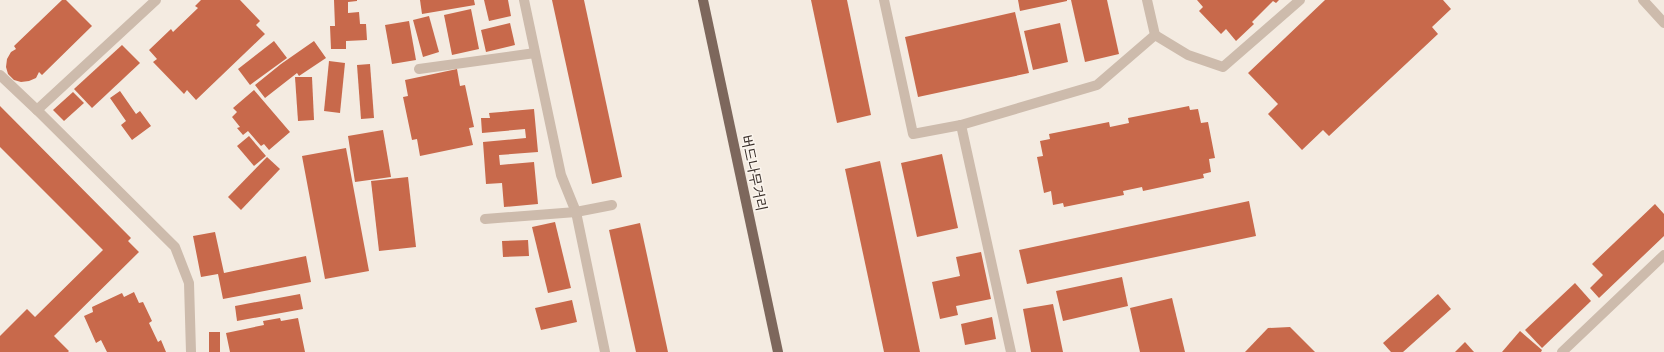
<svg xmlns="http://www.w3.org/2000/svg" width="1664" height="352" viewBox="0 0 1664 352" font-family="Figtree,'Noto Sans KR',sans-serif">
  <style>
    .building { fill: #c8694b }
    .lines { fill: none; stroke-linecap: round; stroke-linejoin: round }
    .minor { stroke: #cdbbac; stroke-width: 10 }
    .primary { stroke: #7d675c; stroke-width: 10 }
    .labels { text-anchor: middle; stroke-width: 3; stroke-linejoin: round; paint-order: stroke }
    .street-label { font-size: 14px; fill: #3b302b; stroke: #fbf5ee }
  </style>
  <rect width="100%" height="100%" fill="#f4ebe1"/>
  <g class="building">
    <polygon points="62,0 66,0 92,26 42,75 39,72 36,78 29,81 21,82 14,80 8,74 6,67 7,59 11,52 16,49 14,46"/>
    <polygon points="201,0 240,0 260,21 256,25 265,34 196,100 187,90 184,94 153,62 157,59 149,50 171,29 173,32 198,8 195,6"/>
    <polygon points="334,0 357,0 357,1 348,2 348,13 359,12 360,24 366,24 367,40 346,41 346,49 331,49 330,26 335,26"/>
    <polygon points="420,0 474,0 475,5 422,14"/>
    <polygon points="484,0 508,0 511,16 489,21"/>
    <polygon points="552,0 584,0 622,177 592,184"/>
    <polygon points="811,0 847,0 871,115 837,123"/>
    <polygon points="1018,0 1067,0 1067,1 1020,11"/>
    <polygon points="1071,0 1107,0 1119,54 1085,62"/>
    <polygon points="1197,0 1279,0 1276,3 1273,1 1252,22 1254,24 1236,41 1226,29 1221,34 1199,11 1203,7"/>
    <polygon points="1325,0 1443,0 1451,9 1432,27 1438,34 1329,136 1323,130 1302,150 1268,114 1278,104 1248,73"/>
    <polygon points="471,9 479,49 452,55 444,15"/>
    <polygon points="1015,12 1029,73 918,97 905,37"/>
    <polygon points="429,16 439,52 423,57 413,20"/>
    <polygon points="409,21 416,60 392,64 385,25"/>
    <polygon points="510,23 515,45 486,52 481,30"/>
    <polygon points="1060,23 1068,62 1033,70 1024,31"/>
    <polygon points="274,41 287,58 250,85 238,69"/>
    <polygon points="314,41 326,58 299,76 297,73 265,98 255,85 281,64"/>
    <polygon points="122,45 140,63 92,108 74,89"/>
    <polygon points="329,61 345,63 340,113 324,111"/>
    <polygon points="370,64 374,118 361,119 357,65"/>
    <polygon points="457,69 460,86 465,85 474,127 469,128 473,145 420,156 417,139 412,140 403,97 408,96 405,80"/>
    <polygon points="295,77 312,77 314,120 298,121"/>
    <polygon points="254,90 290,132 269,150 264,144 261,146 248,131 243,135 237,128 240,127 232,117 237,112 233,108"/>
    <polygon points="120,91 136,114 140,111 151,126 132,140 121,125 126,121 110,98"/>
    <polygon points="73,92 84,103 64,121 53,110"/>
    <polygon points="0,106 131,238 128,241 139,252 54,336 69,351 68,352 0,352 0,336 27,309 35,317 103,250 0,147"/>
    <polygon points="1189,106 1190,110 1198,109 1201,123 1208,122 1215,158 1209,159 1211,172 1203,174 1204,178 1143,191 1142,187 1123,191 1124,195 1064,207 1063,203 1053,205 1051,191 1044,193 1037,157 1043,156 1040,141 1050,139 1049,134 1109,122 1110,127 1129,123 1128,118"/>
    <polygon points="534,109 538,152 499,155 500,165 534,162 538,204 504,207 502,183 486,184 483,142 526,138 525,129 482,133 481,118 490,118 489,113"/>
    <polygon points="383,130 391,177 355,182 348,136"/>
    <polygon points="249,136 266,156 254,166 237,146"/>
    <polygon points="346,148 369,271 325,279 302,156"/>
    <polygon points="942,154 958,228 917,237 901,163"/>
    <polygon points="267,157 280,169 241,210 228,197"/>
    <polygon points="880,161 920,352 884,352 845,169"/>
    <polygon points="408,177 416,247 379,251 371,181"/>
    <polygon points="1249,201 1256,236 1027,284 1019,250"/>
    <polygon points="1655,204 1664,214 1664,236 1599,298 1590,288 1603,275 1592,264"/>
    <polygon points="555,222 571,288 548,293 532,227"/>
    <polygon points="640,223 668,352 636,352 609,230"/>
    <polygon points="215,232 224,273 306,256 311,282 223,299 218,274 201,277 193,236"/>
    <polygon points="528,240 529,256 503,257 502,241"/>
    <polygon points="981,252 991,299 956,306 958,315 940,319 932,282 960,276 956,257"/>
    <polygon points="1122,277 1128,306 1063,321 1056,291"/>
    <polygon points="1575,283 1591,301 1542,348 1525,330"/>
    <polygon points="134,292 139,303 143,302 152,321 149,323 158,342 161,340 166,352 107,352 101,340 96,343 84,316 93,312 92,307 122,293 124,297"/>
    <polygon points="300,294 303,309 237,321 235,306"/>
    <polygon points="1438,294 1451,309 1403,352 1391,352 1383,343"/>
    <polygon points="1172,298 1185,352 1140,352 1130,308"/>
    <polygon points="572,300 577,322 541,330 535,308"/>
    <polygon points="1053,304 1063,352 1031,352 1023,309"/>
    <polygon points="992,317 996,339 965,345 961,324"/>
    <polygon points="280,318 281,321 298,318 305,352 230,352 226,333 264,325 263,321"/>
    <polygon points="1290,327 1315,352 1245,352 1268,328"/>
    <polygon points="1520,331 1542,350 1541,352 1502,352"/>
    <rect x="209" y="332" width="11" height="20"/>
    <polygon points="1465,342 1474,352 1455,352"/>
  </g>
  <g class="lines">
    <g class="minor">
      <polyline points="524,0 561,175 576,212 605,352"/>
      <polyline points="884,0 913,134 961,125 1097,85 1155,35 1147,0"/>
      <polyline points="1643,0 1664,23"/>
      <polyline points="1155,35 1188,55 1223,67 1300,0"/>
      <polyline points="419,69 535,53"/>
      <polyline points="0,75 37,110 175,247 189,283 191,352"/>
      <polyline points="37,110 156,0"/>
      <polyline points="961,125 1011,352"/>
      <polyline points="485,219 576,212 612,205"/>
      <polyline points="1562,352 1664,255"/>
    </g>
    <polyline class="primary" points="703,0 778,352"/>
  </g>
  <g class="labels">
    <g class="street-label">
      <text transform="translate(754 173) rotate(78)" y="5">버드나무거리</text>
    </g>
  </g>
</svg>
